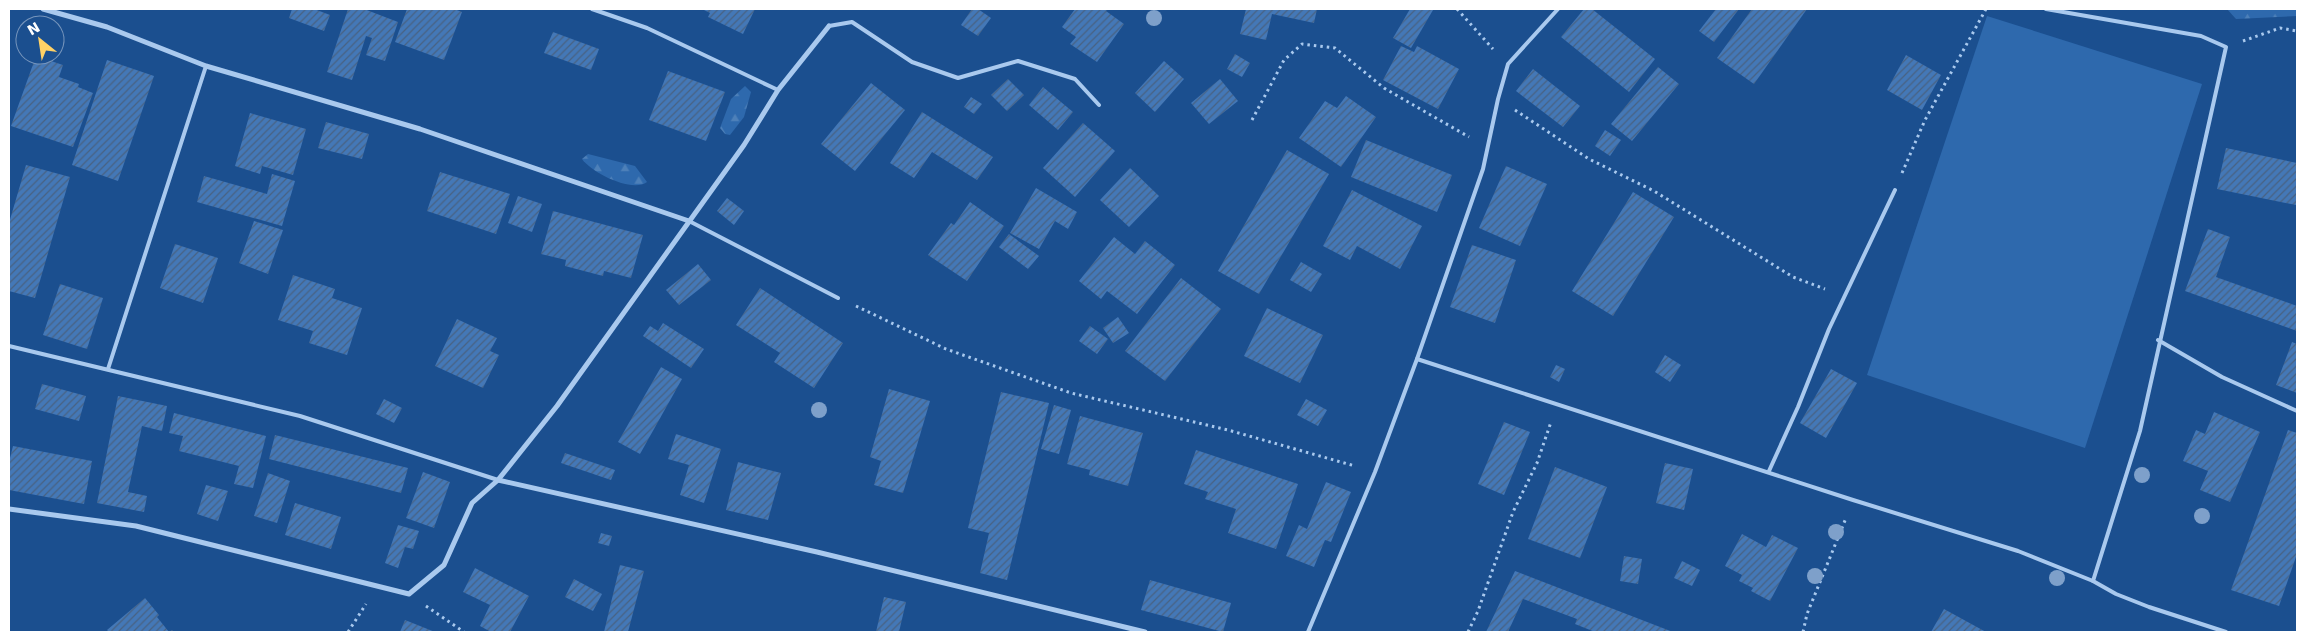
<svg xmlns="http://www.w3.org/2000/svg" width="2306" height="641" viewBox="0 0 2306 641" font-family="'DejaVu Sans',sans-serif">
  <style>
    .green { fill: #2e69ad }
    .forest { fill: url(#forest-firs) }
    .building { fill: url(#building-hatch) }
    .lines { fill: none; stroke-linecap: round; stroke-linejoin: round }
    .path { stroke: #a9c9ee; stroke-width: 3; stroke-dasharray: 2.5 4; stroke-linecap: butt }
    .lane { stroke: #a9c9ee; stroke-width: 4 }
    .street { stroke: #a9c9ee; stroke-width: 5 }
    .tree { fill: #7ea0ca }
  </style>
  <defs>
    <pattern id="forest-firs" width="22" height="20" patternUnits="userSpaceOnUse" patternTransform="scale(1.25)"><rect width="22" height="20" fill="#2e69ad"/><path d="M5 1l3.5 6h-7zM16 11l3.5 6h-7z" fill="#4d80b9"/></pattern>
    <pattern id="building-hatch" width="6" height="6" patternUnits="userSpaceOnUse" patternTransform="scale(1.25)"><rect width="6" height="6" fill="#4478b7"/><path d="M-1 1l2-2M0 6l6-6M5 7l2-2" fill="none" stroke="#486282"/></pattern>
  </defs>
  <rect width="100%" height="100%" fill="#1b4f8f"/>
  <polygon class="green" points="1987,16 2202,84 2085,448 1867,375"/>
  <g class="forest">
    <polygon points="2227,9 2297,9 2297,16 2236,19"/>
    <polygon points="745,86 751,92 744,117 730,135 725,134 720,128 731,99"/>
    <path d="M588 154 635 166 647 182C632 193 592 173 582 159Z"/>
  </g>
  <g class="building">
    <polygon points="292,9 314,9 330,15 324,31 289,18"/>
    <polygon points="348,9 364,9 398,22 385,61 366,55 372,38 366,36 352,80 327,72"/>
    <polygon points="407,9 454,9 462,12 444,60 395,42"/>
    <polygon points="702,9 755,9 743,34 708,17 710,13"/>
    <polygon points="972,9 978,9 991,18 978,36 961,25"/>
    <polygon points="1075,9 1108,9 1106,11 1124,24 1097,62 1070,44 1076,37 1062,27"/>
    <polygon points="1246,9 1317,9 1314,23 1272,14 1266,40 1240,34"/>
    <polygon points="1410,9 1433,10 1411,48 1393,38"/>
    <polygon points="1584,9 1592,9 1655,59 1629,92 1561,37"/>
    <polygon points="1716,9 1739,9 1714,42 1699,31"/>
    <polygon points="1752,9 1807,9 1754,84 1717,58"/>
    <polygon points="553,32 599,49 591,70 544,53"/>
    <polygon points="1401,46 1414,52 1417,46 1459,69 1438,109 1383,80"/>
    <polygon points="1235,54 1250,63 1242,77 1227,69"/>
    <polygon points="1906,55 1941,75 1922,110 1887,90"/>
    <polygon points="36,56 63,65 59,77 79,84 78,87 93,93 73,147 11,126"/>
    <polygon points="107,60 154,76 118,181 72,165"/>
    <polygon points="1164,61 1184,79 1155,112 1135,93"/>
    <polygon points="1658,67 1679,84 1632,141 1611,124"/>
    <polygon points="1533,69 1580,106 1563,127 1516,91"/>
    <polygon points="668,71 725,92 706,141 649,120"/>
    <polygon points="1008,79 1024,95 1007,111 991,95"/>
    <polygon points="1220,79 1238,101 1209,124 1191,103"/>
    <polygon points="871,83 905,110 855,171 821,144"/>
    <polygon points="1043,87 1073,112 1058,130 1029,105"/>
    <polygon points="1346,96 1376,117 1341,167 1299,138 1325,101 1337,108"/>
    <polygon points="971,97 982,104 974,114 964,107"/>
    <polygon points="922,112 993,157 977,180 932,152 914,178 890,163"/>
    <polygon points="250,113 306,129 293,175 262,166 260,174 235,166"/>
    <polygon points="326,122 369,134 362,159 318,148"/>
    <polygon points="1083,123 1115,151 1075,197 1043,168"/>
    <polygon points="1605,130 1621,140 1610,156 1595,146"/>
    <polygon points="1366,140 1452,175 1437,212 1351,177"/>
    <polygon points="2226,148 2297,163 2296,205 2217,189"/>
    <polygon points="1287,150 1329,174 1259,294 1218,271"/>
    <polygon points="26,165 70,177 35,298 9,291 9,223"/>
    <polygon points="1506,166 1547,184 1520,246 1479,228"/>
    <polygon points="1130,168 1159,196 1129,227 1100,200"/>
    <polygon points="440,172 510,194 496,234 427,211"/>
    <polygon points="272,174 295,181 282,226 197,202 204,176 267,194"/>
    <polygon points="1036,188 1077,212 1068,229 1055,221 1039,249 1010,233"/>
    <polygon points="1352,190 1422,226 1400,269 1357,246 1350,260 1323,246"/>
    <polygon points="1633,192 1674,217 1613,316 1572,291"/>
    <polygon points="518,196 542,204 532,232 508,223"/>
    <polygon points="727,198 744,211 734,225 717,211"/>
    <polygon points="970,202 1004,226 967,281 928,255 951,223 954,225"/>
    <polygon points="553,211 643,235 631,278 604,271 603,276 565,266 566,260 541,254"/>
    <polygon points="254,221 283,230 268,274 239,263"/>
    <polygon points="2208,229 2230,237 2216,277 2297,306 2297,331 2185,291"/>
    <polygon points="1009,234 1039,256 1028,269 999,247"/>
    <polygon points="1114,237 1135,254 1145,241 1175,265 1137,314 1107,291 1101,299 1079,281"/>
    <polygon points="175,244 218,258 203,303 160,288"/>
    <polygon points="1472,245 1516,260 1495,323 1450,307"/>
    <polygon points="1301,262 1322,274 1311,292 1290,280"/>
    <polygon points="698,264 711,280 679,305 666,290"/>
    <polygon points="293,275 335,289 332,298 362,308 347,355 309,343 313,331 278,320"/>
    <polygon points="1181,278 1221,309 1165,381 1125,351"/>
    <polygon points="60,284 103,298 87,349 43,335"/>
    <polygon points="760,288 843,343 814,388 774,362 780,353 736,325"/>
    <polygon points="1267,308 1323,335 1300,383 1244,356"/>
    <polygon points="1118,317 1129,333 1113,343 1103,328"/>
    <polygon points="457,319 497,338 490,351 499,355 483,388 435,366"/>
    <polygon points="663,323 704,349 691,368 643,336 650,326 658,331"/>
    <polygon points="1090,326 1108,339 1097,354 1079,341"/>
    <polygon points="2292,342 2297,344 2297,393 2276,385"/>
    <polygon points="1665,355 1681,365 1670,382 1655,372"/>
    <polygon points="1556,365 1565,369 1559,382 1550,377"/>
    <polygon points="661,367 682,379 640,454 618,442"/>
    <polygon points="1831,369 1857,383 1826,438 1800,423"/>
    <polygon points="42,384 86,396 79,421 35,409"/>
    <polygon points="889,389 930,401 903,493 874,485 881,461 870,457"/>
    <polygon points="1001,392 1049,403 1007,580 980,573 989,533 968,528"/>
    <polygon points="118,396 167,406 162,431 142,426 128,492 147,496 144,512 97,503"/>
    <polygon points="384,399 402,408 394,423 376,414"/>
    <polygon points="1306,399 1327,410 1318,426 1297,415"/>
    <polygon points="1054,405 1071,410 1059,454 1041,449"/>
    <polygon points="2214,412 2260,432 2230,502 2200,490 2208,471 2183,461 2196,430 2205,434"/>
    <polygon points="174,413 266,436 253,488 234,484 239,466 179,451 183,436 169,433"/>
    <polygon points="1080,416 1143,433 1128,486 1089,475 1090,470 1067,464"/>
    <polygon points="1504,422 1530,432 1504,495 1478,484"/>
    <polygon points="2288,430 2297,433 2297,554 2279,606 2231,590"/>
    <polygon points="676,434 721,449 704,503 680,495 689,465 668,459"/>
    <polygon points="275,435 408,468 401,493 269,459"/>
    <polygon points="13,446 92,461 84,504 9,490 9,462"/>
    <polygon points="1196,450 1298,484 1276,549 1228,533 1236,509 1205,499 1208,492 1184,484"/>
    <polygon points="565,453 615,470 611,480 561,463"/>
    <polygon points="738,462 781,473 768,520 726,510"/>
    <polygon points="1665,463 1693,469 1684,510 1656,503"/>
    <polygon points="1555,467 1607,487 1580,558 1528,539"/>
    <polygon points="423,472 450,482 434,528 406,518"/>
    <polygon points="268,473 290,481 277,523 254,516"/>
    <polygon points="1326,482 1351,492 1331,542 1325,540 1314,567 1286,556 1299,525 1307,529"/>
    <polygon points="206,485 228,491 218,521 197,514"/>
    <polygon points="295,503 341,517 331,549 285,535"/>
    <polygon points="398,525 419,531 413,549 405,547 398,568 385,563"/>
    <polygon points="601,533 612,536 609,546 598,543"/>
    <polygon points="1742,534 1766,547 1772,535 1798,548 1770,601 1751,591 1753,588 1739,581 1742,575 1725,566"/>
    <polygon points="1624,556 1642,559 1638,584 1620,581"/>
    <polygon points="1682,561 1700,570 1692,586 1674,578"/>
    <polygon points="620,565 644,571 628,632 604,632"/>
    <polygon points="475,568 529,596 510,632 491,632 480,626 490,605 463,592"/>
    <polygon points="1515,571 1673,632 1595,632 1575,624 1577,619 1523,599 1508,632 1486,632"/>
    <polygon points="574,579 602,594 593,611 565,597"/>
    <polygon points="1150,580 1231,603 1223,632 1141,610"/>
    <polygon points="884,597 906,602 899,632 876,632"/>
    <polygon points="145,598 159,615 157,617 169,632 172,630 174,632 109,632 107,630"/>
    <polygon points="1944,609 1986,632 1931,632"/>
    <polygon points="405,620 435,632 400,632"/>
  </g>
  <g class="lines">
    <g class="path">
      <polyline points="1457,9 1493,49"/>
      <polyline points="2243,41 2280,28 2297,31"/>
      <polyline points="1515,110 1589,159 1654,191 1793,277 1825,289"/>
      <polyline points="1252,120 1284,60 1302,44 1335,48 1384,88 1469,137"/>
      <polyline points="1902,173 1925,120 1986,9"/>
      <polyline points="856,306 946,349 1071,393 1228,430 1355,466"/>
      <polyline points="426,606 464,632"/>
      <polyline points="348,632 366,604"/>
      <polyline points="1468,632 1478,611 1513,512 1537,463 1551,422"/>
      <polyline points="1803,632 1807,614 1846,518"/>
    </g>
    <g class="lane">
      <polyline points="592,9 647,28 778,90"/>
      <polyline points="2046,9 2201,36 2226,47 2140,431 2093,581"/>
      <polyline points="829,26 852,22 912,62 958,78 1018,61 1075,79 1099,105"/>
      <polyline points="689,221 838,298"/>
      <polyline points="2158,340 2222,377 2297,411"/>
      <polyline points="9,346 300,416 498,480"/>
      <polyline points="1417,359 1853,500 2018,551 2093,581 2116,594 2149,607 2226,632"/>
      <polyline points="108,369 206,66"/>
      <polyline points="1769,471 1798,407 1829,329 1895,190"/>
      <polyline points="1308,632 1375,472 1417,359 1483,169 1498,99 1508,64 1558,9"/>
    </g>
    <g class="street">
      <polyline points="43,9 107,27 206,66 420,129 689,221"/>
      <polyline points="498,480 817,552 1145,632"/>
      <polyline points="9,509 136,526 409,594 444,565 472,503 498,480 557,406 744,145 778,90 829,26"/>
    </g>
  </g>
  <g class="tree">
    <circle cx="1154" cy="18" r="8"/>
    <circle cx="819" cy="410" r="8"/>
    <circle cx="2142" cy="475" r="8"/>
    <circle cx="2202" cy="516" r="8"/>
    <circle cx="1836" cy="532" r="8"/>
    <circle cx="1815" cy="576" r="8"/>
    <circle cx="2057" cy="578" r="8"/>
  </g>
  <rect width="2306" height="641" fill="none" stroke="#ffffff" stroke-width="20"/>
  <g transform="translate(40 40) rotate(330)"><circle r="24" fill="#1b4f8f" stroke="#7695bc"/>
  <path d="M0-4L9 19L0 12L-9 19Z" fill="#ffd166"/>
  <text y="-8" font-size="14" font-weight="bold" text-anchor="middle" fill="#ffffff">N</text>
  </g>
</svg>
